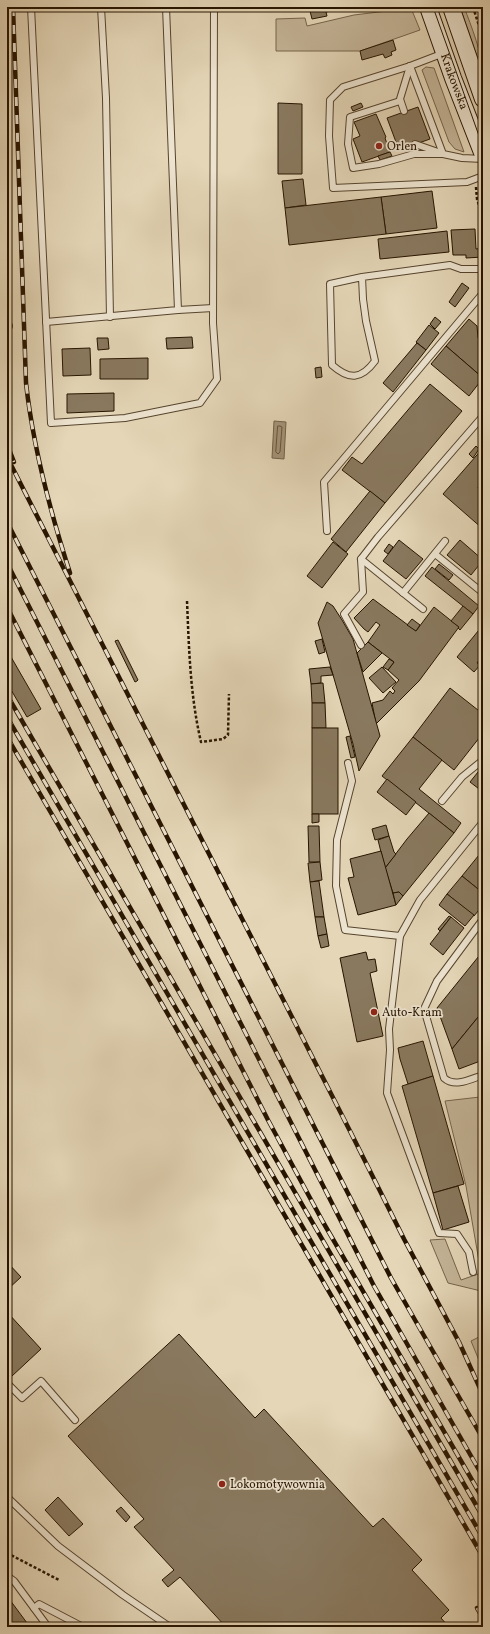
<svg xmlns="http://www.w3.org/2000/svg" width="490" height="1634" viewBox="0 0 490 1634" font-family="Vollkorn,serif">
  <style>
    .green { fill: #c4b598; stroke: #76644c }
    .water { fill: #a49479; stroke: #726149 }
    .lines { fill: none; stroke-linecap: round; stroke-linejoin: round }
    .shore { stroke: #66543c; stroke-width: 1 }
    .building { fill: #89795f; stroke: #271400 }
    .service-casing { stroke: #56442e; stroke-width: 8 }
    .secondary-casing { stroke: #271400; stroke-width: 18 }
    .path { stroke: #271400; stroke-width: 2.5; stroke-dasharray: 3 2; stroke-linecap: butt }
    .service { stroke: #ede4d0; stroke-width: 6 }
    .secondary { stroke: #ede4d0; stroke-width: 16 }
    .tram { stroke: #271400; stroke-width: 1 }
    .rail-casing { stroke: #271400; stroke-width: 4.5 }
    .rail { stroke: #ede4d0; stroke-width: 3; stroke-dasharray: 9; stroke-linecap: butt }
    .poi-dot { fill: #8f2418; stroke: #ede4d0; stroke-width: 1.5 }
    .labels { text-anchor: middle; stroke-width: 3.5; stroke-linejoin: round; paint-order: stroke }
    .street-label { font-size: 12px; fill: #271400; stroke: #ede4d0 }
    .poi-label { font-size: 12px; fill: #271400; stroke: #ede4d0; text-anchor: start }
  </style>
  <rect width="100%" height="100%" fill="#e4d6b7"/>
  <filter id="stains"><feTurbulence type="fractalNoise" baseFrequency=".005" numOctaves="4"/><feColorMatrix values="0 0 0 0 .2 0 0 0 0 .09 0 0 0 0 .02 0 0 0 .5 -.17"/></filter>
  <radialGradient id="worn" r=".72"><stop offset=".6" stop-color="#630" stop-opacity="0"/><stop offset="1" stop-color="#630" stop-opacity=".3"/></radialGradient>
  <g class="green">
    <path d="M460 7H464C471 25 483 56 483 74Z"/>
    <polygon points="411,8 420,30 360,51 276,51 276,19 305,18 307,26 354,15"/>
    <polygon points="426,67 434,68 464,152 455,149 449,142 422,70"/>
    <polygon points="480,1097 483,1115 483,1295 481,1291 448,1283 430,1240 445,1239 461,1280 481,1273 466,1186 445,1101"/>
    <polygon points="483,1335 483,1370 471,1341"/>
  </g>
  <polygon class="water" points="274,421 286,422 284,459 272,458"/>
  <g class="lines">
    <polygon class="shore" points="278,426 280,426 282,427 280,452 278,454 276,452"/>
  </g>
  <g class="building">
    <polygon points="309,7 345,7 345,8 326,12 327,16 312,19"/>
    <polygon points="393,40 396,50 391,52 392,55 385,58 383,54 362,60 360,51"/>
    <polygon points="278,103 302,104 302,174 278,174"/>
    <polygon points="361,103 363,107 353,111 351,107"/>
    <polygon points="418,107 430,139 399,150 387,118"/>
    <polygon points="376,114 386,137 385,138 390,152 362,162 353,139 360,136 354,122"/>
    <polygon points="390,152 392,156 380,160 378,156"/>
    <polygon points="303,179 306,205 285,208 282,181"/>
    <polygon points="432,191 437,228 386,234 381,197"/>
    <polygon points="381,197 386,234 289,245 285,208"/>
    <polygon points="475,229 476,249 483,248 483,257 466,258 466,255 453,255 451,230"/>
    <polygon points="447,231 449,252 380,259 378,239"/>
    <polygon points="462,283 469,288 455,307 449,302"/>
    <polygon points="435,317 441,322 435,329 430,324"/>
    <polygon points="469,319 477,326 478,338 480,338 481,349 483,349 483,378 446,346"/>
    <polygon points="429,325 439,333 426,350 416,342"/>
    <polygon points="192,337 193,348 167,349 166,338"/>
    <polygon points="97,338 108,338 109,349 98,350"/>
    <polygon points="417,343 426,350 393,392 383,383"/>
    <polygon points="446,346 483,378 469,396 431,364"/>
    <polygon points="90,348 91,375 63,376 62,349"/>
    <polygon points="148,358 148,379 100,379 100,359"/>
    <polygon points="321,367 322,377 316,378 315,368"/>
    <polygon points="430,384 462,411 385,503 342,470 352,457 362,464"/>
    <polygon points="114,393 114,411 67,413 67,394"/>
    <polygon points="476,446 479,449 473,458 469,454"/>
    <polygon points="483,448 483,482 478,487 480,493 479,496 483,500 483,529 443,494"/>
    <polygon points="370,491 385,503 346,552 331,539"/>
    <polygon points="399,540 423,559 406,579 383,561"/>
    <polygon points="460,540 483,560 471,575 447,555"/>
    <polygon points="333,542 348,554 322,588 307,576"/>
    <polygon points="389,544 393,547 388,554 384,551"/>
    <polygon points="439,564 453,575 449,580 435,569"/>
    <polygon points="432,567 479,606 473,614 425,576"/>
    <polygon points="373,599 416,631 434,607 459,627 419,681 376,724 372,703 383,700 390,691 393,694 395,691 392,688 399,680 388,670 394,662 368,642 380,625 376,622 368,632 364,629 354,618"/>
    <polygon points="327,602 333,606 342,620 353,639 380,736 359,771 353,744 318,623"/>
    <polygon points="463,606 473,614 460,630 458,628 459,627 451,621"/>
    <polygon points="412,619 420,625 416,631 407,625"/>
    <polygon points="483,625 483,645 478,651 483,655 477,663 480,665 474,672 457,657"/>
    <polygon points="322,639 325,652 319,654 315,641"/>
    <polygon points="118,640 138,680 137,681 135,682 115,641"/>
    <polygon points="368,642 382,653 363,672 357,653"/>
    <polygon points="7,650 41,709 27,717 7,683"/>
    <polygon points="389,659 394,662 388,670 383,667"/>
    <polygon points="330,667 333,675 321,676 321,683 311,684 309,669"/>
    <polygon points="382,667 396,682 383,693 369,678"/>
    <polygon points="323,683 325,703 312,703 311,684"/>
    <polygon points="450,688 483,714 483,733 454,770 413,737"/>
    <polygon points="312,703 325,703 326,728 312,728"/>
    <rect x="312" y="728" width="26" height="86"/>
    <polygon points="350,736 355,757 351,758 346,737"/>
    <polygon points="413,737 442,760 419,789 461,823 454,833 382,776"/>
    <polygon points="482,767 483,768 483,792 470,782"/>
    <polygon points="387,779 416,802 406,815 377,792"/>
    <polygon points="429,813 454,833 403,896 399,892 393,893 385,868 407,839"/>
    <polygon points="312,814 319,814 319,822 312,823"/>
    <polygon points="386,825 389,836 375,840 372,829"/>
    <polygon points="308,826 319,826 320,862 309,862"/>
    <polygon points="389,836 394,852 396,854 385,868 378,840"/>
    <polygon points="483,850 483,893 462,876"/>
    <polygon points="381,851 396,905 358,915 348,878 354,877 350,859"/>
    <polygon points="320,862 322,880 310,882 308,863"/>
    <polygon points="462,876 483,893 483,905 474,916 447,894"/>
    <polygon points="319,881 324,917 315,917 310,882"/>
    <polygon points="399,892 403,896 396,905 393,893"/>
    <polygon points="447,894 474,915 465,926 439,905"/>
    <polygon points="449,916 451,917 440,931 438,929"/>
    <polygon points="315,917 324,917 327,934 318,936"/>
    <polygon points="451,917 464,928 443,955 430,944"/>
    <polygon points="327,934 329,946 321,948 318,936"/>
    <polygon points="483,951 483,1011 452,1049 437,1008"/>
    <polygon points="366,952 368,960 375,959 377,971 370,973 383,1036 357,1042 340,958"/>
    <polygon points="483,1011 483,1060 459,1069 452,1049"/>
    <polygon points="423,1041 433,1076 408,1084 400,1059 398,1048"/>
    <polygon points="433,1076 464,1184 433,1193 402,1086"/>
    <polygon points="458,1186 469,1222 443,1230 433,1193"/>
    <polygon points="7,1262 21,1277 7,1290"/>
    <polygon points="7,1312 41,1349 12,1376 7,1370"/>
    <polygon points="179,1334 255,1418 264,1409 373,1527 383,1518 422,1560 412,1570 449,1610 441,1618 449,1627 226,1627 180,1577 168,1587 162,1580 174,1570 134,1527 144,1519 68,1436"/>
    <polygon points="58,1497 83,1524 69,1536 45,1510"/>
    <polygon points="121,1507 130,1517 126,1522 116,1511"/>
    <polygon points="7,1596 30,1627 7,1627"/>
  </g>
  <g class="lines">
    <g class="service-casing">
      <g id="service">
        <polyline points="31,7 51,423 125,418 200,403 217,379 213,323 214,7"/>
        <polyline points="101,7 106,98 110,317"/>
        <polyline points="444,53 410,66 443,154 462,158 483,159"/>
        <polyline points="410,66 343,87 330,100 329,136 333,188 467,182 483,176"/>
        <polyline points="400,101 350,117 348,144 353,168 379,164 414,154 443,154"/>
        <polyline points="404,111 400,99 410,66"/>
        <polyline points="415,144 438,152"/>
        <path d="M362 277 363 299 366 321 375 361C361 380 349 380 332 365L330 284 362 277 450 265 461 269H483"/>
        <polyline points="178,310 213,308"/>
        <polyline points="46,322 178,310 166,7"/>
        <polyline points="7,326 9,326"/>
        <polyline points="327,531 324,482 483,293"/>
        <polyline points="435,554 483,593"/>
        <polyline points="361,559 423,609"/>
        <polyline points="403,593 445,541"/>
        <polyline points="361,645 344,614 363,592 361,559 378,537 483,416"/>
        <polyline points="348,763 352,781 337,840 336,886 345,930 400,936"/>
        <polyline points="442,801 462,777 483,760"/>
        <path d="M483 919 437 981 424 1009 444 1078C455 1088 471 1079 483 1075"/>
        <polyline points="473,1272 469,1252 457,1234 439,1233 387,1093 390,1050 389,1029 400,936 420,900 483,822"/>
        <polyline points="7,1383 22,1398 41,1381 75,1420"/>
        <polyline points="7,1497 58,1546 123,1595 170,1627"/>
        <polyline points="7,1576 14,1581 48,1627"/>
        <polyline points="34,1608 39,1604 83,1627"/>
      </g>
    </g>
    <g class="secondary-casing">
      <g id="secondary">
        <path id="s1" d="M428 7 453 78 483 155"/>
        <polyline points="451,7 483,99"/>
      </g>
    </g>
    <g class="path">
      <polyline points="473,7 483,38"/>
      <polyline points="476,187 477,199 483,217"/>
      <polyline points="481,187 481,198 483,203"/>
      <path d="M187 601C189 648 190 695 201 742L223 739 228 735 229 694"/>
      <polyline points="7,1553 59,1580"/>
    </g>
    <use href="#service" class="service"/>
    <use href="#secondary" class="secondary"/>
    <polyline class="tram" points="433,7 483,147"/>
    <g class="rail-casing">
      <g id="rail">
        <path d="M13 7 26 383C33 447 50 511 70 573"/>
        <polyline points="7,444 14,462"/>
        <polyline points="7,457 350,1131 404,1239 459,1342 483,1395"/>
        <polyline points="7,522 391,1278 483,1439"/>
        <polyline points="7,563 374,1286 483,1477"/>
        <polyline points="7,607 268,1120 323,1222 483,1499"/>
        <polyline points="7,695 483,1517"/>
        <polyline points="7,717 483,1538"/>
        <polyline points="7,737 483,1557"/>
        <polyline points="477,1608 483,1618"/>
      </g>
    </g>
    <use href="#rail" class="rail"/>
  </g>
  <g class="poi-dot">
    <circle cx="379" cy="146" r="4"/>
    <circle cx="374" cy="1012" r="4"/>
    <circle cx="222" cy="1484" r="4"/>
  </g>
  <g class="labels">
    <g class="street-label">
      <text dy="4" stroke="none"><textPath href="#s1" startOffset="79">Krakowska</textPath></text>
    </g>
    <g class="poi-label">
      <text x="387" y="150">Orlen</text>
      <text x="382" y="1016">Auto-Kram</text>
      <text x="230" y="1488">Lokomotywownia</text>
    </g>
  </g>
  <rect width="490" height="1634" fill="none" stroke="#e4d6b7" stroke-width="24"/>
  <rect x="8" y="8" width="474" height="1618" fill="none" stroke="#271400" stroke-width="2"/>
  <rect x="12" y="12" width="466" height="1610" fill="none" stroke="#271400"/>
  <rect width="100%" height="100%" filter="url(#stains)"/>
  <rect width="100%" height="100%" fill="url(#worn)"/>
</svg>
